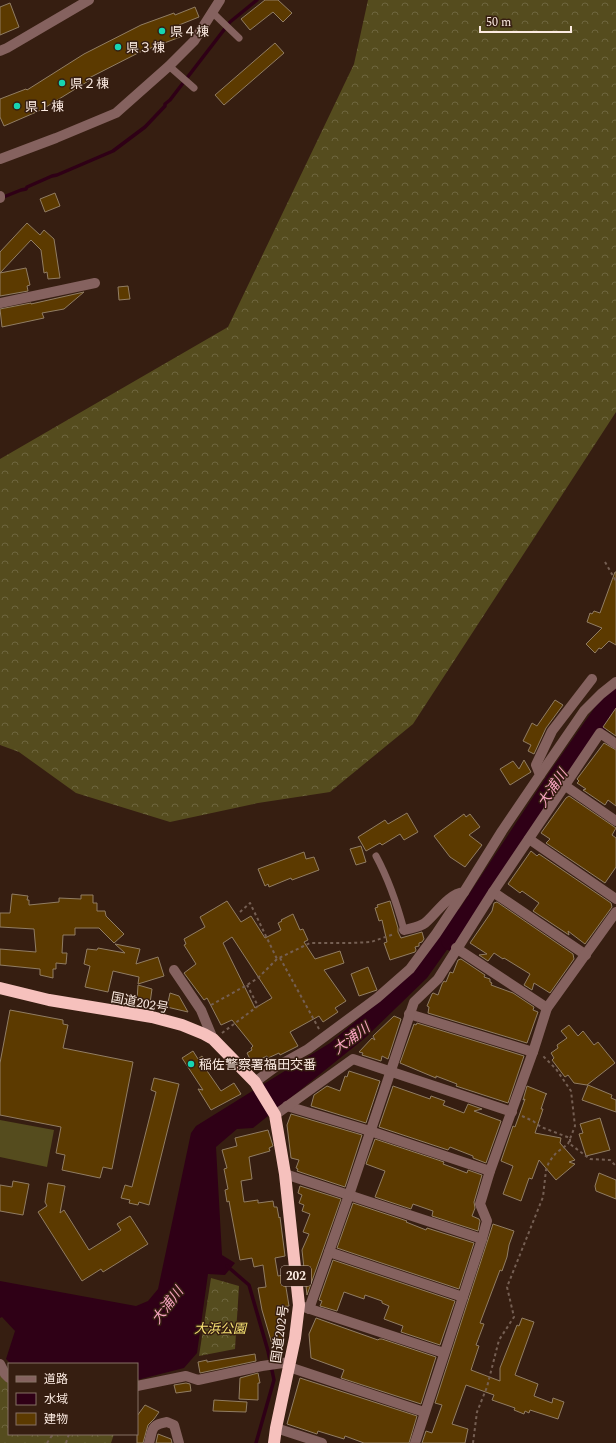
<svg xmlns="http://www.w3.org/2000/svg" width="616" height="1443" viewBox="0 0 616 1443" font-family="Spectral,'Noto Sans JP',serif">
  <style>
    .forest { fill: url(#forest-crowns) }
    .pitch { fill: #554c1e }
    .water { fill: #2f0016 }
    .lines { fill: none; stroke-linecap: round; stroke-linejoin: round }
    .stream { stroke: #2f0016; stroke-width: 3.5 }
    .river { stroke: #2f0016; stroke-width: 22 }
    .building { fill: #5c3a00; stroke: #917d63; fill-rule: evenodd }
    .path { stroke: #755f53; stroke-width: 2; stroke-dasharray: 3 3; stroke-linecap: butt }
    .lane { stroke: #85625f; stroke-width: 7 }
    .street { stroke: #85625f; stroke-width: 10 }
    .highway { stroke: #f6c1bd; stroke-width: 12 }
    .poi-dot { fill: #17d5b2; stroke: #361e11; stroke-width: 1.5 }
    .labels { text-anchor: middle; stroke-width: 3; stroke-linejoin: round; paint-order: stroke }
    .shield { fill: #361e11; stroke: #c1aea3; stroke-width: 1 }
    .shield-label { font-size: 12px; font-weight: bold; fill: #fcebe2 }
    .poi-label { font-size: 13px; fill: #fcebe2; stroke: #361e11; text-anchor: start }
    .street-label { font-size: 13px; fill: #fcebe2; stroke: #361e11 }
    .park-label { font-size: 13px; font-style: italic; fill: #f6e273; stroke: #361e11 }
    .water-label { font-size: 14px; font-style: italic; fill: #f8a3c0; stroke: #361e11 }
  </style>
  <defs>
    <pattern id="forest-crowns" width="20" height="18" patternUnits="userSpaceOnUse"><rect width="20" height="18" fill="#554c1e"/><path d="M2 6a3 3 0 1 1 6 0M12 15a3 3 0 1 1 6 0" fill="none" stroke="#6e663e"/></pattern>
  </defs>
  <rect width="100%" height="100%" fill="#361e11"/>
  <g class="forest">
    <polygon points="368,0 616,0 616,412 413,724 330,792 258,803 170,822 76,793 19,752 0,745 0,459 228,327 354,64"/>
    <polygon points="211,1278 239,1286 235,1349 199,1356"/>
    <polygon points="0,1367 9,1373 9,1434 114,1434 111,1443 0,1443"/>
  </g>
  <polygon class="pitch" points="0,1120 54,1130 47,1167 0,1157"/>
  <polygon class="water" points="458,909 471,916 427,978 365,1038 253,1128 237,1129 216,1147 222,1255 235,1263 225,1275 208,1274 197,1353 184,1368 137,1380 137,1364 11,1364 6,1359 15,1331 2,1317 0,1318 0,1281 136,1306 148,1301 158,1289 191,1133 196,1126 330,1043 377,1003"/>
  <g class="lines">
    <g class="stream">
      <polyline points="1,198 21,190 26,189 27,187 52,176 57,175 113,151 145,127 165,106 165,104 170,100 230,22 257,0"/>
      <polyline points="227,1266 249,1285 268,1351 274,1380 256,1443"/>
    </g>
    <polyline class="river" points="452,940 558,779 614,699 616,699"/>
  </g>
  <g class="building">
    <polygon points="265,0 278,0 292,13 283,22 273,12 250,30 241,19"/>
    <polygon points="10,3 19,27 0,35 0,7"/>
    <polygon points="195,7 199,17 179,25 183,36 140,52 89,78 90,80 41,110 4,126 0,117 0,99 26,89 27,90 84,54 141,25 174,13 175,15"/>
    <polygon points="275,43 284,53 224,105 215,95"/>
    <polygon points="55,193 60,206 45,212 40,199"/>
    <polygon points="27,223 40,235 44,230 54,239 60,278 48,279 47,272 44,273 41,250 31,240 0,273 26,268 30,285 27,286 28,291 0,296 0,252"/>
    <polygon points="128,286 130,299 119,300 118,287"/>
    <polygon points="84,292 64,309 42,313 44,318 2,327 0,309 31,303 31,304"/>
    <polygon points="615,572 616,572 616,645 609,641 601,649 599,648 595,653 586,644 602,628 587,622 590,613 592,614 594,611 600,613"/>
    <polygon points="555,700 563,705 546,728 534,754 528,751 531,745 523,741 532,723 537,726"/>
    <polygon points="616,708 616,736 603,727"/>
    <polygon points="604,743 616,750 616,806 608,800 605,805 583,790 586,789 577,783 579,781 577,779"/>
    <polygon points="524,760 531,772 510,785 500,769 513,761 519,769"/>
    <polygon points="569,796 616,828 612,835 616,838 616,867 605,883 546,843 550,839 541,833 566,798"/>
    <polygon points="407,813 418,832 404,840 400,834 382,845 380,843 366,851 358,837 385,820 388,824"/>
    <polygon points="464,814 466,817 470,814 480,827 469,835 482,845 465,867 450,857 434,836"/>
    <polygon points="361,846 366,862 356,865 350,849"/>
    <polygon points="531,851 537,856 539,854 611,903 612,907 585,944 568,931 569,935 533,911 539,903 522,891 520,893 508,884"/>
    <polygon points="304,852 306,859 314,857 319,870 292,880 291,878 269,887 268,884 265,886 258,869"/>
    <polygon points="12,894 28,896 27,900 29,900 29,905 59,902 59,898 81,899 81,895 93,895 93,903 97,903 97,911 105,911 106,916 124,934 114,943 99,928 75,928 75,935 63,935 62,953 67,953 66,964 56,963 56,969 53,969 53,978 40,975 40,969 0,965 0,949 36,952 34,929 0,927 0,913 10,913"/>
    <path d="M227 901 241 922 251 916 265 938 281 930 278 923 282 921 281 920 293 914 300 930 303 929 308 940 304 942 315 959 340 951 344 963 324 970 346 1001 335 1008 338 1012 323 1022 319 1016 290 1032 298 1046 280 1055 279 1053 268 1058 267 1056 252 1063 247 1053 252 1050 251 1048 253 1046 232 1020 221 1025 207 998 204 1000 184 973 196 964 184 945 186 944 184 939 205 927 200 917ZM232 937 272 998 255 1008 223 943Z"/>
    <polygon points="390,901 398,928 398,932 401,938 422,932 424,939 422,942 419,943 419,946 415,947 416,950 415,952 390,960 384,943 387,942 382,920 379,921 375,908 378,907 377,905"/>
    <polygon points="497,902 573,954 574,959 550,993 534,983 532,990 524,985 530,974 504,958 503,959 494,953 488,961 479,955 487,954 470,943 492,911 494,903"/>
    <polygon points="115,944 140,949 136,964 158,957 164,976 138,984 139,977 113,971 108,992 85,987 90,966 84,964 87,949 97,950 98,948 125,953"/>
    <polygon points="461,959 485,975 484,977 490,979 490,982 492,983 491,985 513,993 534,1007 533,1010 538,1012 527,1043 428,1013 429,1007 427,1006 432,994 433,993 438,995 442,984 444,981 446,982 450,972 453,973 458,960"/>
    <polygon points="368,967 377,990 359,996 351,974"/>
    <polygon points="138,985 152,989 150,1003 137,1001"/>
    <polygon points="170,993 179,996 188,1012 167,1007"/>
    <polygon points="10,1010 63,1020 63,1024 68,1025 63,1048 133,1062 112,1169 103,1167 100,1178 62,1170 65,1155 56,1153 61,1127 0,1115 0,1063"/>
    <polygon points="394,1016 401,1019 388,1059 382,1056 381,1061 362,1055 363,1053 359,1052 372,1038 375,1040 373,1036"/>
    <polygon points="417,1023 524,1056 508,1103 456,1086 457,1084 436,1076 436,1078 400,1063 414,1024 416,1025"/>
    <polygon points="569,1025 578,1036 583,1031 594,1045 598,1042 615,1063 587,1085 574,1083 568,1075 565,1077 552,1060 554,1058 551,1053 558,1048 557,1045 567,1038 561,1031"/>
    <polygon points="193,1051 198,1059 202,1056 208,1066 205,1068 221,1091 234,1083 241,1094 211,1110 198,1089 203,1090 182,1058"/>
    <polygon points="349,1071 380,1081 366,1123 311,1106 314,1095 327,1086 340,1091 345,1076 347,1077"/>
    <polygon points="154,1078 179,1084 149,1205 139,1202 138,1205 129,1203 130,1200 121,1198 125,1185 132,1187 156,1092 151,1090"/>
    <polygon points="588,1085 612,1095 611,1098 616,1100 616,1112 582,1100"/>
    <polygon points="393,1086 430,1099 431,1096 445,1101 443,1105 464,1113 468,1104 482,1109 474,1111 501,1121 486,1163 473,1158 473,1156 450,1147 448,1150 379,1127"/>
    <polygon points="527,1086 547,1094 546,1094 541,1109 543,1109 535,1133 561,1138 560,1143 575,1160 569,1162 575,1164 556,1180 539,1160 532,1179 529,1178 521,1201 503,1194 513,1166 501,1161 513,1126 515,1127 525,1099 523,1100"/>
    <polygon points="291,1114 362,1135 345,1187 297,1171 298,1169 296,1168 299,1160 291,1158 287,1125"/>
    <polygon points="600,1118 610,1150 586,1156 579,1134 583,1133 580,1124"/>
    <polygon points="268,1130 273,1146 269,1148 270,1151 249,1157 252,1179 241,1181 244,1202 258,1200 258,1203 273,1201 274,1207 277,1207 279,1218 280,1217 285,1256 275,1258 278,1276 284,1275 289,1306 280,1307 281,1310 279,1310 284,1336 282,1346 272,1344 262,1310 258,1288 266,1287 263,1265 254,1267 252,1258 240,1260 229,1201 227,1202 225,1190 228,1189 224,1169 227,1168 222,1150 237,1146 235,1138"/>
    <polygon points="375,1139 444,1162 443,1164 467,1173 468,1170 482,1175 474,1202 475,1208 472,1216 479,1219 480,1221 478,1231 432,1216 433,1211 413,1204 411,1209 375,1197 385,1171 366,1164"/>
    <polygon points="599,1173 616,1180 616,1199 596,1191 595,1186"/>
    <polygon points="13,1181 29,1184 23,1215 0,1211 0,1185 12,1187"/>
    <polygon points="48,1183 65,1186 60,1213 64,1210 89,1250 121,1230 117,1224 130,1216 148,1244 103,1272 101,1269 82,1281 38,1212 47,1206 45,1202"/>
    <polygon points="300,1186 341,1199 307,1295 302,1250 309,1234 303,1232 310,1214 302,1211 304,1205 299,1203 302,1195 298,1193"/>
    <polygon points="353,1203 407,1221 406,1222 426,1230 427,1228 474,1243 459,1289 337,1248"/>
    <polygon points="493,1224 514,1231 509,1245 507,1257 502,1271 500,1270 480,1323 484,1324 476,1345 479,1346 471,1370 500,1381 500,1368 517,1325 519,1326 522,1318 534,1322 515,1375 538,1384 534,1396 552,1403 553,1398 564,1402 558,1419 530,1410 529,1413 525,1411 524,1414 514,1410 515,1408 492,1400 494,1395 466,1385 452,1424 468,1429 465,1443 422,1443 426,1431 432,1433 442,1405 435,1403"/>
    <polygon points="333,1260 455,1301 440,1345 401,1332 403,1326 384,1319 389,1306 382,1303 382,1301 365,1295 364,1299 344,1292 337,1311 320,1306 322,1301 319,1300"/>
    <polygon points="316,1318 378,1340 379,1339 382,1339 436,1357 421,1404 341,1378 344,1370 311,1358 309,1334"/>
    <polygon points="255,1354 256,1361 200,1373 198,1362 207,1360 207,1362"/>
    <polygon points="258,1373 260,1383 258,1383 258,1400 239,1399 240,1378"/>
    <polygon points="300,1378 417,1416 409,1443 364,1443 345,1436 344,1439 318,1431 317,1434 287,1424"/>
    <polygon points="186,1383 190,1384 191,1391 176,1393 174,1385"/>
    <polygon points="214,1400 247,1402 246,1412 213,1411"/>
    <polygon points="145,1405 159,1412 154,1419 148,1425 143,1443 137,1443 137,1416"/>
    <polygon points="158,1434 171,1439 172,1443 156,1443"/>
  </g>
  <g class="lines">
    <g class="path">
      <polyline points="605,562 616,581"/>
      <polyline points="240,912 250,903 277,959"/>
      <polyline points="280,958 319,1029"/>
      <polyline points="211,1005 247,985 258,978 277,959 310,943 351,943 371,942 394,934"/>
      <polyline points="222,1033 258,1006 247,985"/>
      <polyline points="522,1116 533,1121 541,1127 570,1138 570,1144 590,1159 610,1160 616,1166"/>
      <polyline points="47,1443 53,1434"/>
      <polyline points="66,1443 69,1434"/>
      <polyline points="473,1443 477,1412 487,1387 499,1340 514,1317 507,1287 543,1197 546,1170 549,1162 556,1153 568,1144 575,1126 571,1091 556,1069 543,1056"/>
    </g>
    <g class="lane">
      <polyline points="213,13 239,38"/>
      <polyline points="169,66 194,88"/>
      <path d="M376 856C389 880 397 904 404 930"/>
    </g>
    <g class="street">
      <polyline points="0,51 7,48 89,0"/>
      <polyline points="0,159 56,138 116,113 169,66 194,41 220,0"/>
      <polyline points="0,196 0,198"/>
      <polyline points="0,303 95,283"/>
      <polyline points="540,775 584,711 601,694 616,682"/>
      <polyline points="564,785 616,821"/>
      <polyline points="529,839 616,899"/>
      <polyline points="493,892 586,955"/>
      <path d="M404 930C411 928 420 927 425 923 437 913 448 894 464 892L502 831 540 775 536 765 552 731 592 679"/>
      <polyline points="456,948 547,1008"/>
      <polyline points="174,970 201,1010 213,1039"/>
      <polyline points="409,1014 533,1052"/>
      <polyline points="255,1082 274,1068 308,1049 377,998 410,969 436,934 464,892"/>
      <polyline points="287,1106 370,1131 490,1171"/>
      <polyline points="275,1115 353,1059 512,1112"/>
      <polyline points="285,1174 482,1239"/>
      <polyline points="329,1252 463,1297"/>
      <polyline points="304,1307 444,1353"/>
      <polyline points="309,1309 349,1195 414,1002 438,979 493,892 600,733 616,744"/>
      <polyline points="0,1364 5,1374 9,1378"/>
      <polyline points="289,1367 424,1412"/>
      <polyline points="137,1386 186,1376 198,1380 262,1366 290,1362"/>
      <polyline points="276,1428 322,1443"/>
      <path d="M149 1443C153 1428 151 1425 167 1422L174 1425 179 1443"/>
      <polyline points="415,1443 482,1239 487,1221 480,1204 490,1171 534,1049 547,1008 616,912"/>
    </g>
    <polyline class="highway" points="0,988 49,1000 152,1017 182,1025 204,1034 213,1039 255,1082 275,1115 285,1174 299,1305 295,1338 276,1428 274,1443"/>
  </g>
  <g class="poi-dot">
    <circle cx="162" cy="31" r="4"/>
    <circle cx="118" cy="47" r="4"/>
    <circle cx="62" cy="83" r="4"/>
    <circle cx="17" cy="106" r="4"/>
    <circle cx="191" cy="1064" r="4"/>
  </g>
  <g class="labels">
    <rect class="shield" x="281" y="1266" width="30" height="20" rx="3"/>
    <g class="shield-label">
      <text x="296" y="1280">202</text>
    </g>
    <g class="poi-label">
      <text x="170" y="36">県４棟</text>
      <text x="126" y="52">県３棟</text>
      <text x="70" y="88">県２棟</text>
      <text x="25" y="111">県１棟</text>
      <text x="199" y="1069">稲佐警察署福田交番</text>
    </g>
    <g class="street-label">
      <text transform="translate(140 1002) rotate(11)" y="5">国道202号</text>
      <text transform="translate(279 1334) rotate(-82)" y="5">国道202号</text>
    </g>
    <g class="park-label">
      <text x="220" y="1333">大浜公園</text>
    </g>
    <g class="water-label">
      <text transform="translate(552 788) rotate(-56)" y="5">大浦川</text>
      <text transform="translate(351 1038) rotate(-36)" y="5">大浦川</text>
      <text transform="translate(167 1305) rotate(-53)" y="5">大浦川</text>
    </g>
  </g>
  <rect x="8" y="1363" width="130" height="72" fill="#361e11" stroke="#857065"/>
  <rect x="16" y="1376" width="20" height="6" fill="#85625f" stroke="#857065"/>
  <text x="44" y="1383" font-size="12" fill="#fcebe2">道路</text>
  <rect x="16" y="1393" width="20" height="12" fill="#2f0016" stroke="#857065"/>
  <text x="44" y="1403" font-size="12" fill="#fcebe2">水域</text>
  <rect x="16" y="1413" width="20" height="12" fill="#5c3a00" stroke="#857065"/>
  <text x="44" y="1423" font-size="12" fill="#fcebe2">建物</text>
  <path d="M480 26v6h91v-6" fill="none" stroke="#fcebe2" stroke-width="2"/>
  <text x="486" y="26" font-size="12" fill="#fcebe2" stroke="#361e11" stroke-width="3" paint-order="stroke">50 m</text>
</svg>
